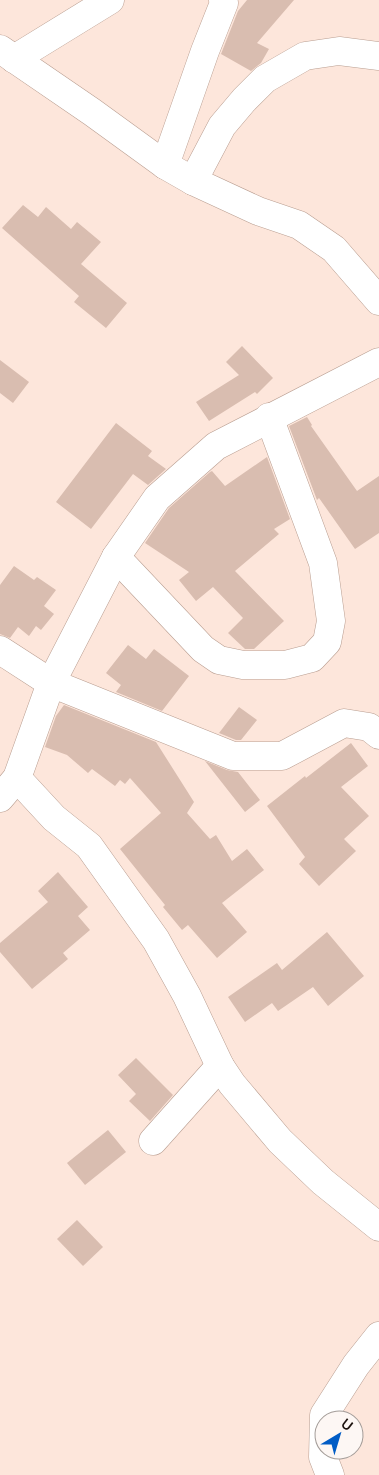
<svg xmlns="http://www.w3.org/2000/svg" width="379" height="1475" viewBox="0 0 379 1475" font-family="Manrope,sans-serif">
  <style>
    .building { fill: #d9bdb0 }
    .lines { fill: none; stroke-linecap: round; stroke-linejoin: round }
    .minor-casing { stroke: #b99e91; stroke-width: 29 }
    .minor { stroke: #fff; stroke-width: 28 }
  </style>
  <rect width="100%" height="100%" fill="#fde6db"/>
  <g class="building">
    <polygon points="247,0 294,0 257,43 269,49 261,63 251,71 221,54 238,11"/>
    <polygon points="23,205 38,217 46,207 71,229 77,222 101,242 81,264 127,303 106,328 74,302 79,296 2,228"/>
    <polygon points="242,346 273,378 257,394 255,392 209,421 196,402 239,375 226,362"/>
    <polygon points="0,360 29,382 13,403 0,393"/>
    <polygon points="307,417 312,425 311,426 357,491 379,476 379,533 355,549 319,498 317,500 289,426"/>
    <polygon points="116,423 152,451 148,456 166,469 148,485 133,474 91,529 56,502"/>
    <polygon points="267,457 290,519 274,529 279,534 235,571 284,621 254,649 245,649 228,633 243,618 213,587 196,601 179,580 189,572 145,543 169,508 210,472 212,471 225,486"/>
    <polygon points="14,566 34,580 37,577 56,590 44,606 54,614 41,630 36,626 29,636 18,627 10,638 0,634 0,585"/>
    <polygon points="128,645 146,659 154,649 189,676 162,711 116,692 121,685 106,673"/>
    <polygon points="64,705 156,742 194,802 187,813 210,839 216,835 232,861 247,849 264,870 222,903 247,932 217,958 188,925 182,930 163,907 165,905 120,849 161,813 130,778 125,784 120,780 115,786 92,769 88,773 67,755 45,747 56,716"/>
    <polygon points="239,707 257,720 241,740 236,740 219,733"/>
    <polygon points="351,743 368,766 341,787 369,816 344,839 356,851 319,886 299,864 305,857 267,806 305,776 306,778"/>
    <polygon points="205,761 227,770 238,772 260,800 245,812"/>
    <polygon points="58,872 88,907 78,916 90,930 63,953 68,959 32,989 0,952 0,943 48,902 38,891"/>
    <polygon points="327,932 364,976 328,1006 313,987 278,1011 272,1003 245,1022 228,997 277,963 282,970"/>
    <polygon points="136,1058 173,1095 150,1121 129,1101 136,1094 118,1075"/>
    <polygon points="108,1130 126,1152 85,1185 67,1163"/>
    <polygon points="77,1220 103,1247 83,1266 57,1239"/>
  </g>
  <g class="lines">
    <g class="minor-casing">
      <g id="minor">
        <polyline points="0,49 92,112 165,165 193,181 258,211 299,225 334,249 379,301"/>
        <polyline points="14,59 110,0"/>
        <polyline points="165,165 205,51 224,3 223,0"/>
        <polyline points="193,181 222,126 244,100 265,79 305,56 339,51 379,56"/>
        <polyline points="116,557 203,649 219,660 243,665 285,665 312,658 327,642 331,621 323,563 269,417"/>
        <polyline points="0,650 51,683 233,756 282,756 344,723 369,727 379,735"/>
        <polyline points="17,778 54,818 89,846 156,940 187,996 220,1066 232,1084 280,1141 323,1182 379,1227"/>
        <polyline points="0,798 17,778 51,683 116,557 157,498 216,446 379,362"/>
        <polyline points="153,1141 220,1066"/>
        <polyline points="330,1475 323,1457 324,1415 356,1365 379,1336"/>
      </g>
    </g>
    <use href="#minor" class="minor"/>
  </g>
  <g transform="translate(339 1435) rotate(38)"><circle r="24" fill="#fdf7f4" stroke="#a39c98"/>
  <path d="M0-4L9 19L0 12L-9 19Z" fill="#015cc5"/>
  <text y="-8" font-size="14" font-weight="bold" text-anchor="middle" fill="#1d130f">U</text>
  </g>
</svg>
